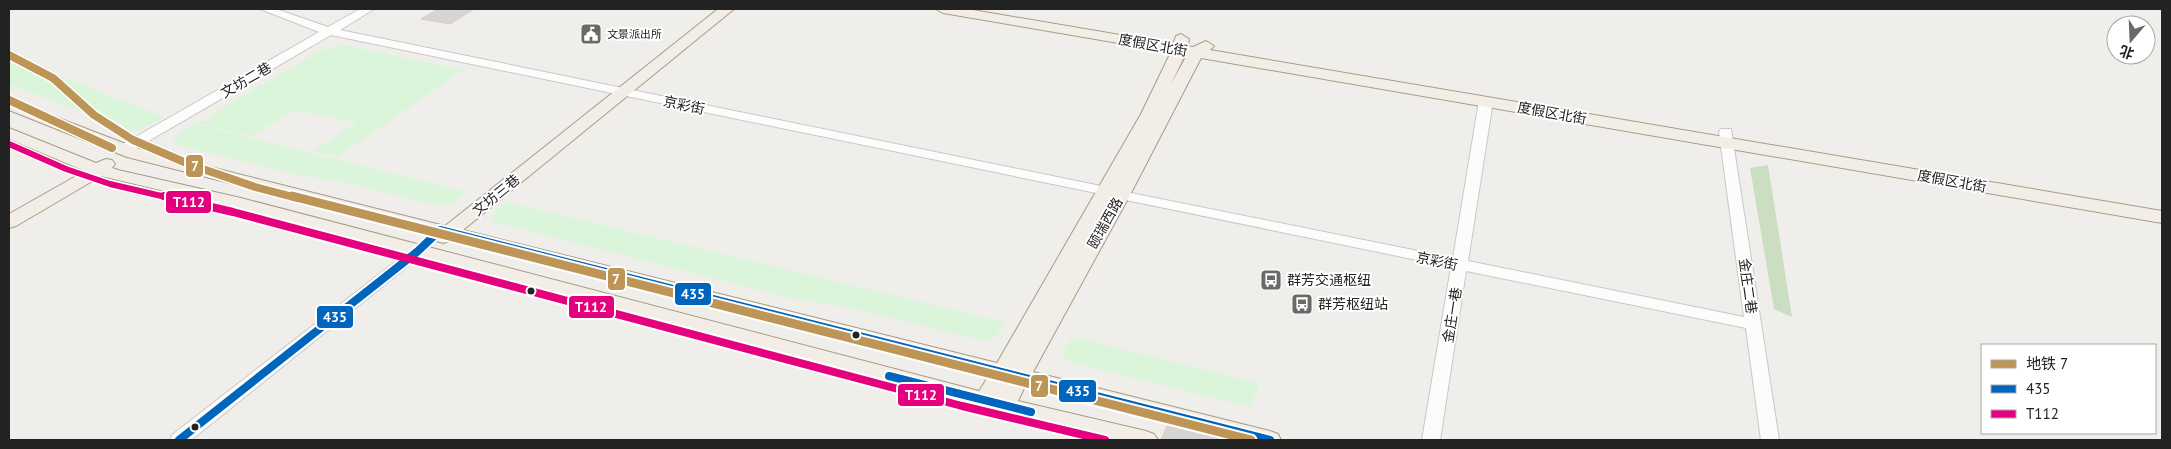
<svg xmlns="http://www.w3.org/2000/svg" width="2171" height="449" viewBox="0 0 2171 449" font-family="'PT Sans','Noto Sans SC',sans-serif">
  <style>
    .forest { fill: #cbdec1 }
    .park { fill: #daf5da }
    .building { fill: #d7d4d2; stroke: #d3d0cc }
    .lines { fill: none; stroke-linecap: round; stroke-linejoin: round }
    .minor-casing { stroke: #c9c8c7; stroke-width: 2 }
    .major-casing { stroke: #a79c86; stroke-width: 2 }
    .minor { fill: #fdfcfc; fill-rule: evenodd }
    .major { fill: #f3ede7; fill-rule: evenodd }
    .bus-1-casing { stroke: #fff; stroke-width: 12 }
    .bus-2-far1-casing { stroke: #fff; stroke-width: 9 }
    .bus-2-casing { stroke: #fff; stroke-width: 12 }
    .bus-1 { stroke: #0065bd; stroke-width: 8 }
    .bus-2-far1 { stroke: #e5007d; stroke-width: 6 }
    .bus-2 { stroke: #e5007d; stroke-width: 8 }
    .metro-1-far1-casing { stroke: #fff; stroke-width: 11 }
    .metro-1-casing { stroke: #fff; stroke-width: 13 }
    .metro-1-far1 { stroke: #bd9557; stroke-width: 8 }
    .metro-1 { stroke: #bd9557; stroke-width: 9 }
    .bus-dot { fill: #222; stroke: #fff; stroke-width: 2 }
    .labels { text-anchor: middle; stroke-width: 4; stroke-linejoin: round; paint-order: stroke }
    .far-poi-label { font-size: 11px; fill: #222; stroke: #fff; text-anchor: start }
    .street-label { font-size: 14px; fill: #222; stroke: #fff }
    .poi-label { font-size: 14px; fill: #222; stroke: #fff; text-anchor: start }
    .line-badge { stroke: #fff; stroke-width: 2 }
    .badge-label { font-size: 14px; text-anchor: middle; font-weight: bold; fill: #fff }
  </style>
  <rect width="100%" height="100%" fill="#f0eeeb"/>
  <polygon class="forest" points="1768,165 1792,317 1774,309 1750,168"/>
  <g class="park">
    <polygon points="344,45 463,70 338,157 313,151 357,123 295,110 251,136 196,123 211,118 209,116 321,50"/>
    <polygon points="16,59 164,117 142,129 129,131 9,84 9,62"/>
    <polygon points="195,124 467,192 454,203 439,206 340,181 302,176 173,144 177,135"/>
    <polygon points="507,202 1004,322 996,337 980,340 847,307 794,299 493,222 492,215"/>
    <polygon points="1072,337 1259,383 1251,407 1071,362 1062,354"/>
  </g>
  <g class="building">
    <polygon points="438,9 474,9 450,24 421,19"/>
    <polygon points="1168,424 1230,440 1161,440"/>
  </g>
  <g class="lines">
    <g class="minor-casing">
      <g id="minor">
        <polygon points="260,9 276,9 328,27 360,9 374,9 340,30 1106,187 1113,191 1106,195 331,35 128,153 118,153 116,150 118,147 319,32"/>
        <polygon points="1486,97 1493,101 1468,261 1744,317 1719,132 1721,129 1731,129 1779,440 1761,440 1746,328 1466,271 1440,440 1422,440 1451,267 1121,199 1114,195 1121,191 1453,258 1479,101"/>
        <polygon points="418,246 426,251 423,254 191,440 170,440 172,435 413,248"/>
      </g>
    </g>
    <g class="major-casing">
      <path id="major" d="M718 9H734L463 230 997 363 1141 114 1171 52 943 13 936 9H967L1173 44 1176 36 1181 34 1189 39 1188 46 1193 47 1206 41 1214 46 1210 50 2162 211V223L1201 58 1130 195 1033 372 1270 431 1278 434 1281 440H1237L1025 386 1018 401 1146 431 1154 434 1158 440H1112L984 409 232 207 101 176 16 226 9 228V214L85 171 9 139V128L96 163 106 159 112 160 115 164 112 168 118 170 241 198 979 391 988 377 452 240 443 243 436 241 435 235 127 157 9 110V99L139 149 445 226ZM1185 55H1187L1171 84Z"/>
    </g>
    <use href="#minor" class="minor"/>
    <use href="#major" class="major"/>
    <g class="bus-1-casing">
      <g id="bus-1">
        <polyline points="889,376 1031,412"/>
        <polyline points="179,440 418,251 440,230 1270,440"/>
      </g>
    </g>
    <g class="bus-2-far1-casing">
      <polyline id="bus-2-far1" points="9,144 66,169 110,184 170,198"/>
    </g>
    <g class="bus-2-casing">
      <polyline id="bus-2" points="164,196 233,212 962,406 1105,440"/>
    </g>
    <use href="#bus-1" class="bus-1"/>
    <use href="#bus-2-far1" class="bus-2-far1"/>
    <use href="#bus-2" class="bus-2"/>
    <g class="metro-1-far1-casing">
      <g id="metro-1-far1">
        <polyline points="9,55 53,78 94,115 133,140 191,165 255,187 297,198"/>
        <polyline points="9,100 112,148"/>
      </g>
    </g>
    <g class="metro-1-casing">
      <polyline id="metro-1" points="292,196 1251,440"/>
    </g>
    <use href="#metro-1-far1" class="metro-1-far1"/>
    <use href="#metro-1" class="metro-1"/>
  </g>
  <defs>
    <g id="civic-square" transform="scale(1.125)"><rect x="-9" y="-9" width="18" height="18" rx="4" fill="#6a6968" stroke="#fff"/><path d="M-.6-6.5H3V-4.5H.6V-3L4-1V1h2V6H-6V1h2V-1L-.6-3ZM-1.2 2.5V6h2.4V2.5Z" fill="#fff"/></g>
    <g id="bus-square" transform="scale(1.125)"><rect x="-9" y="-9" width="18" height="18" rx="4" fill="#6a6968" stroke="#fff"/><path d="M-5-6H5V4H4V6H2V4H-2V6H-4V4H-5ZM-3.5-4V0h7V-4ZM-3.5 1.2v1.5H-2V1.2ZM2 1.2v1.5H3.5V1.2Z" fill="#fff"/></g>
  </defs>
  <g fill-rule="evenodd">
    <use href="#civic-square" x="591" y="34"/>
    <use href="#bus-square" x="1271" y="280"/>
    <use href="#bus-square" x="1302" y="304"/>
  </g>
  <g class="bus-dot">
    <circle cx="531" cy="291" r="4.5"/>
    <circle cx="856" cy="335" r="4.5"/>
    <circle cx="195" cy="427" r="4.5"/>
  </g>
  <g class="labels">
    <g class="far-poi-label">
      <text x="607" y="38">文景派出所</text>
    </g>
    <g class="street-label">
      <text transform="translate(1153 45) rotate(10)" y="5">度假区北街</text>
      <text transform="translate(246 80) rotate(-30)" y="5">文坊二巷</text>
      <text transform="translate(684 105) rotate(12)" y="5">京彩街</text>
      <text transform="translate(1552 113) rotate(10)" y="5">度假区北街</text>
      <text transform="translate(1952 181) rotate(10)" y="5">度假区北街</text>
      <text transform="translate(496 195) rotate(-39)" y="5">文坊三巷</text>
      <text transform="translate(1105 223) rotate(-61)" y="5">颐瑞西路</text>
      <text transform="translate(1437 261) rotate(12)" y="5">京彩街</text>
      <text transform="translate(1748 286) rotate(82)" y="5">金庄二巷</text>
      <text transform="translate(1452 315) rotate(-81)" y="5">金庄一巷</text>
    </g>
    <g class="poi-label">
      <text x="1287" y="285">群芳交通枢纽</text>
      <text x="1318" y="309">群芳枢纽站</text>
    </g>
  </g>
  <g class="line-badge">
    <rect x="185" y="154" width="19" height="24" rx="5" fill="#bd9557"/>
    <rect x="165" y="190" width="47" height="24" rx="5" fill="#e5007d"/>
    <rect x="607" y="267" width="19" height="24" rx="5" fill="#bd9557"/>
    <rect x="674" y="282" width="38" height="24" rx="5" fill="#0065bd"/>
    <rect x="568" y="295" width="47" height="24" rx="5" fill="#e5007d"/>
    <rect x="316" y="305" width="38" height="24" rx="5" fill="#0065bd"/>
    <rect x="1030" y="374" width="19" height="24" rx="5" fill="#bd9557"/>
    <rect x="1058" y="379" width="39" height="24" rx="5" fill="#0065bd"/>
    <rect x="897" y="383" width="48" height="24" rx="5" fill="#e5007d"/>
  </g>
  <g class="badge-label">
    <text x="195" y="171">7</text>
    <text x="189" y="207">T112</text>
    <text x="616" y="284">7</text>
    <text x="693" y="299">435</text>
    <text x="591" y="312">T112</text>
    <text x="335" y="322">435</text>
    <text x="1039" y="391">7</text>
    <text x="1078" y="396">435</text>
    <text x="921" y="400">T112</text>
  </g>
  <rect width="2171" height="449" fill="none" stroke="#222222" stroke-width="20"/>
  <rect x="1981" y="344" width="175" height="90" fill="#ffffff" stroke="#a7a7a7"/>
  <rect x="1991" y="360" width="25" height="8" fill="#bd9557" stroke="#a7a7a7"/>
  <text x="2026" y="369" font-size="15" fill="#222222">地铁 7</text>
  <rect x="1991" y="385" width="25" height="8" fill="#0065bd" stroke="#a7a7a7"/>
  <text x="2026" y="394" font-size="15" fill="#222222">435</text>
  <rect x="1991" y="410" width="25" height="8" fill="#e5007d" stroke="#a7a7a7"/>
  <text x="2026" y="419" font-size="15" fill="#222222">T112</text>
  <g transform="translate(2131 40) rotate(199)"><circle r="24" fill="#ffffff" stroke="#a7a7a7"/>
  <path d="M0-4L9 19L0 12L-9 19Z" fill="#6a6968"/>
  <text y="-8" font-size="14" font-weight="bold" text-anchor="middle" fill="#222222">北</text>
  </g>
</svg>
